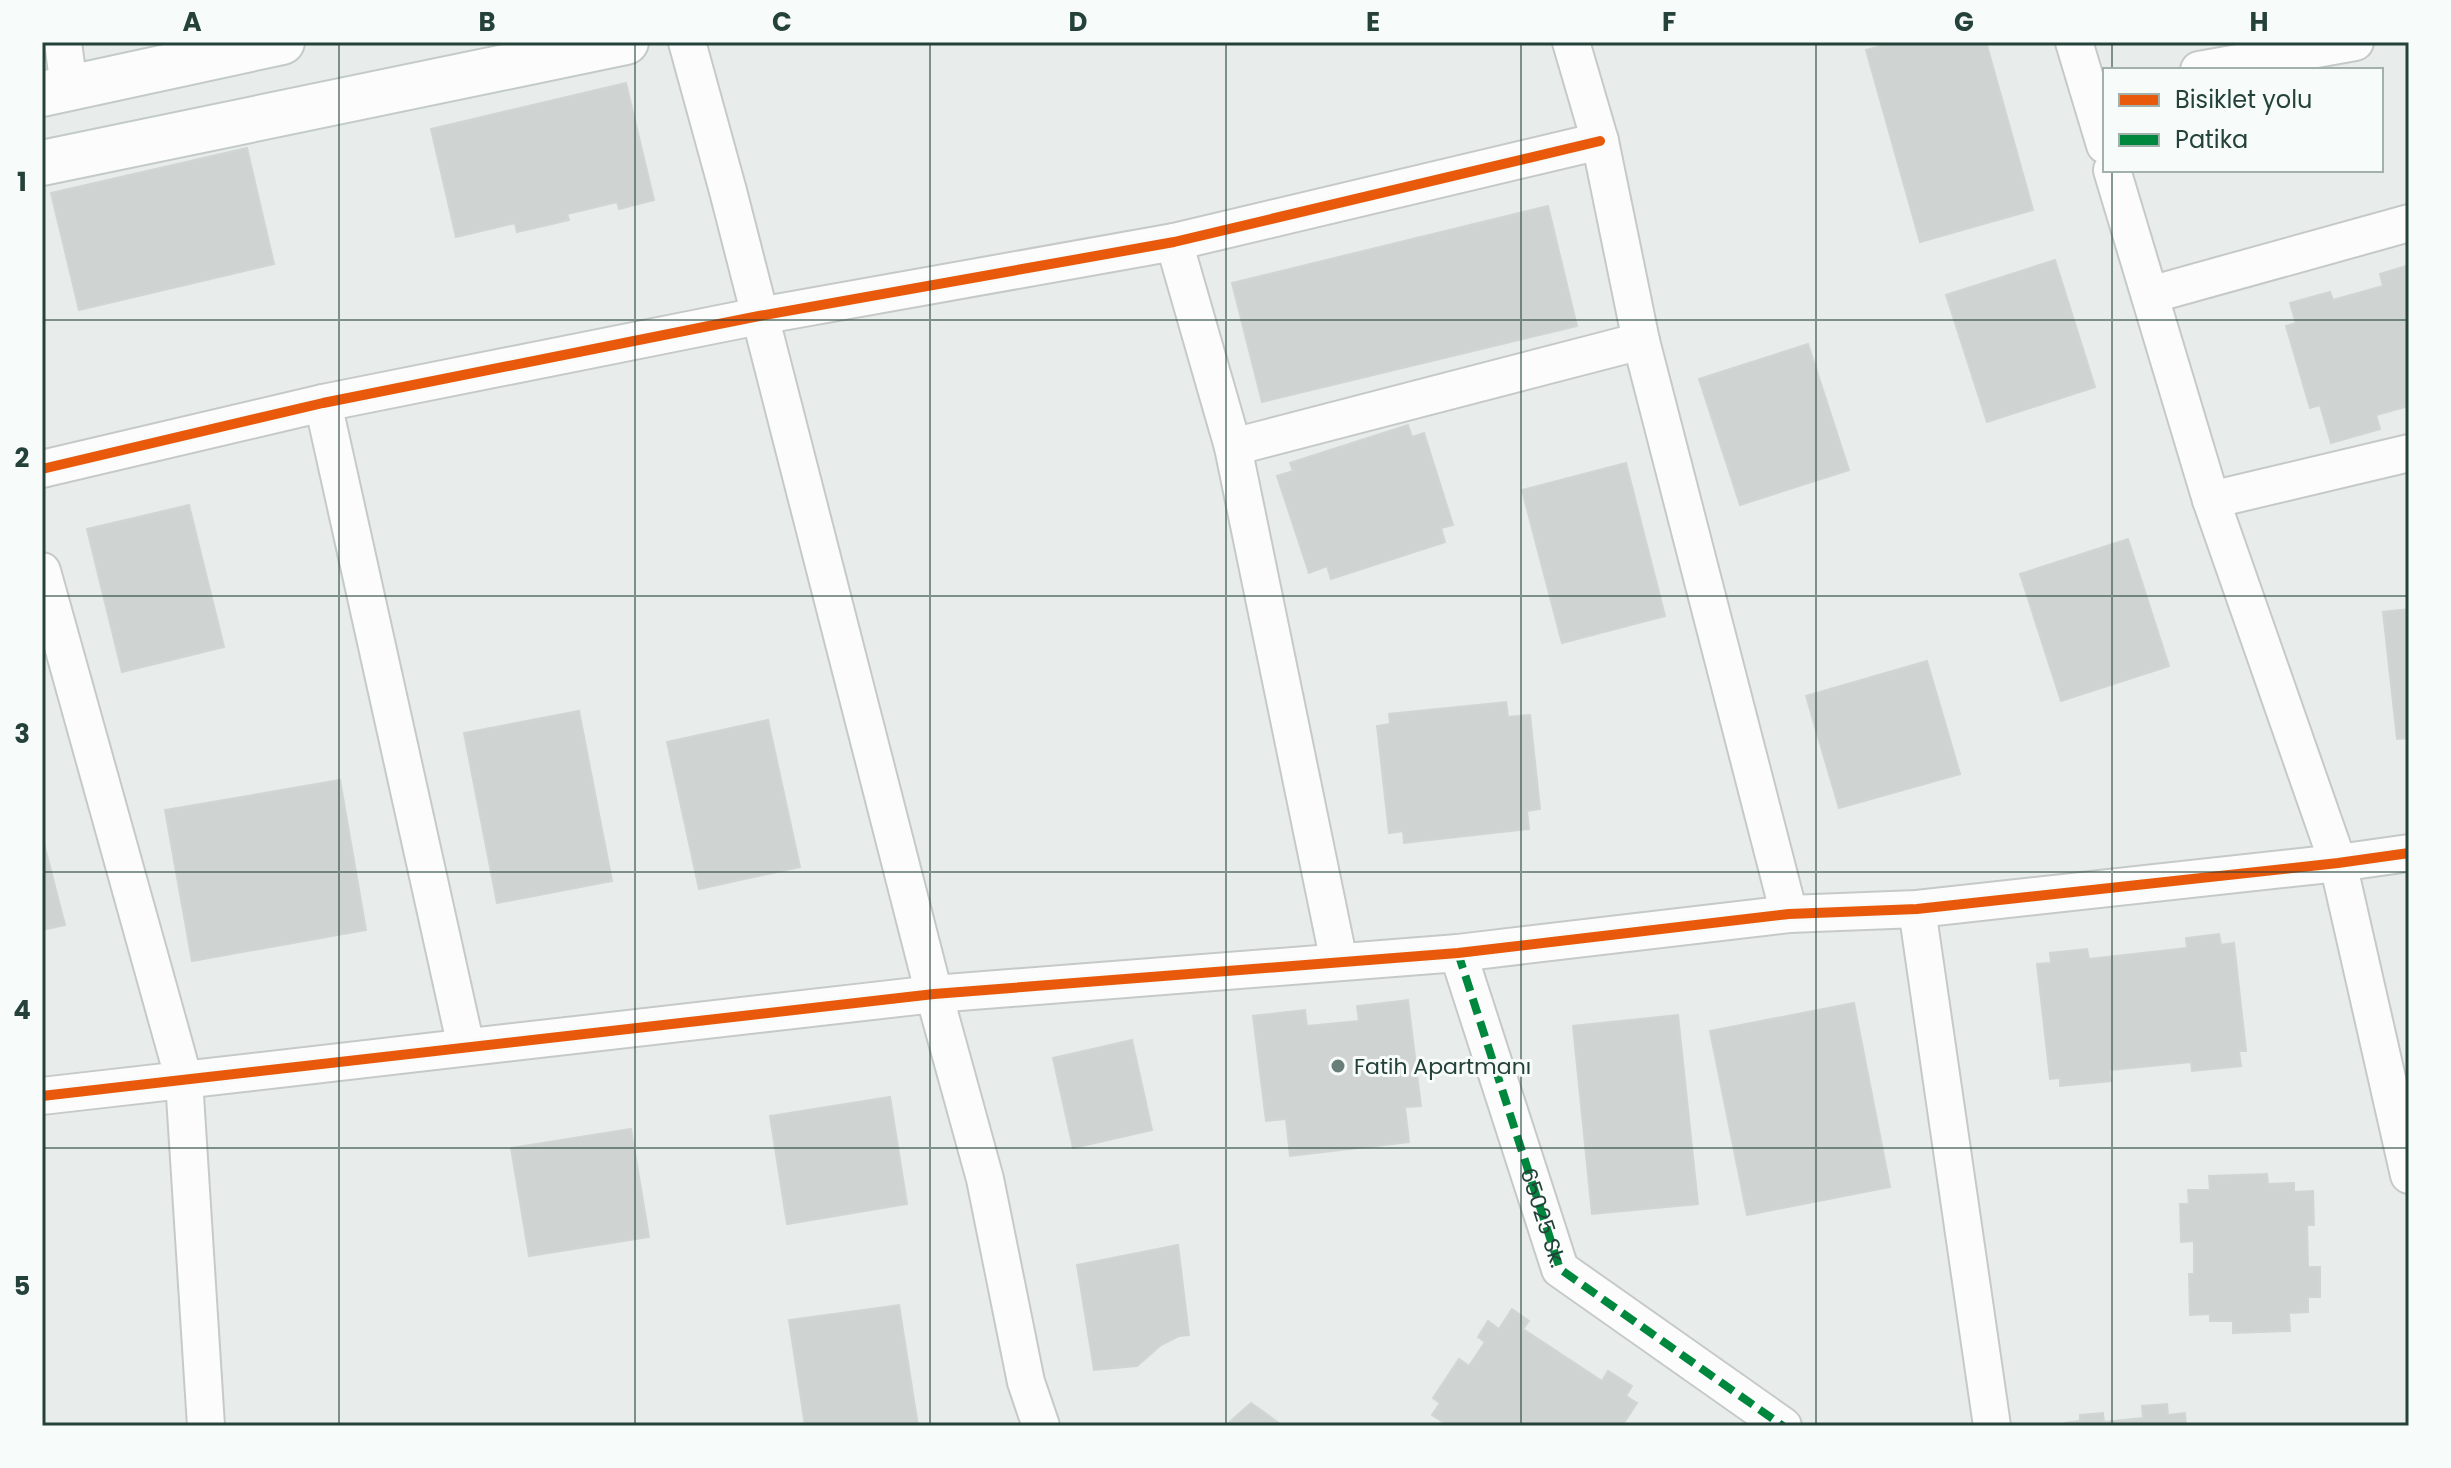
<svg xmlns="http://www.w3.org/2000/svg" width="2451" height="1468" viewBox="0 0 2451 1468" font-family="Poppins,sans-serif">
  <style>
    .building { fill: #cfd4d2; stroke: #d1d6d4; stroke-width: 2 }
    .lines { fill: none; stroke-linecap: round; stroke-linejoin: round }
    .minor-casing { stroke: #c5cac8; stroke-width: 40 }
    .secondary-casing { stroke: #c3cbc8; stroke-width: 48 }
    .minor { stroke: #fcfcfc; stroke-width: 36 }
    .secondary { stroke: #fcfcfc; stroke-width: 44 }
    .quiet { stroke: #00873e; stroke-width: 8; stroke-dasharray: 16 8; stroke-linecap: butt }
    .cycleway-casing { stroke: #f7fbf9; stroke-width: 15 }
    .cycleway { stroke: #e8590c; stroke-width: 10 }
    .grid { fill: none; stroke: #24423a; stroke-width: 2; stroke-opacity: 0.55 }
    .poi-dot { fill: #697e78; stroke: #f7fbf9; stroke-width: 3 }
    .labels { text-anchor: middle; stroke-width: 6; stroke-linejoin: round; paint-order: stroke }
    .poi-label { font-size: 22px; fill: #24423a; stroke: #f7fbf9; text-anchor: start }
    .street-label { font-size: 22px; fill: #24423a; stroke: #f7fbf9 }
    .neatline { fill: none; stroke: #24423a; stroke-width: 3 }
    .grid-label { font-size: 26px; text-anchor: middle; font-weight: bold; fill: #24423a }
  </style>
  <rect width="100%" height="100%" fill="#e8edeb"/>
  <g class="building">
    <polygon points="1896,42 1986,42 2033,210 1920,242 1866,50"/>
    <polygon points="626,83 654,200 619,209 617,202 567,214 569,220 517,232 515,223 456,237 431,129"/>
    <polygon points="247,148 274,264 79,310 51,193"/>
    <polygon points="1548,206 1577,326 1262,402 1232,283"/>
    <polygon points="2055,260 2095,387 1987,422 1946,295"/>
    <polygon points="2409,265 2409,406 2376,415 2380,429 2331,443 2320,405 2310,408 2286,326 2296,323 2290,303 2330,292 2333,300 2383,286 2380,274"/>
    <polygon points="1808,344 1849,470 1740,505 1699,379"/>
    <polygon points="1408,425 1412,437 1424,433 1453,525 1441,528 1445,542 1331,579 1327,566 1309,573 1277,476 1293,471 1290,463"/>
    <polygon points="1626,463 1665,616 1562,643 1522,490"/>
    <polygon points="189,505 224,647 122,672 87,529"/>
    <polygon points="2128,539 2169,666 2061,701 2020,574"/>
    <polygon points="2409,609 2409,738 2397,739 2383,612"/>
    <polygon points="1927,661 1960,774 1839,808 1806,696"/>
    <polygon points="1506,702 1508,717 1530,715 1540,809 1527,811 1529,829 1404,843 1403,831 1389,833 1377,726 1390,724 1389,714"/>
    <polygon points="579,711 612,881 497,903 464,733"/>
    <polygon points="768,720 800,867 699,889 667,742"/>
    <polygon points="340,780 366,930 192,961 165,810"/>
    <polygon points="42,836 65,925 42,930"/>
    <polygon points="2219,934 2221,945 2234,943 2246,1051 2239,1051 2241,1066 2192,1071 2191,1062 2110,1070 2111,1081 2060,1086 2060,1078 2050,1079 2037,964 2051,963 2050,953 2087,949 2089,959 2187,948 2186,938"/>
    <polygon points="1408,1000 1421,1106 1405,1107 1409,1142 1290,1156 1286,1119 1266,1121 1253,1016 1305,1010 1307,1026 1359,1021 1357,1006"/>
    <polygon points="1854,1003 1890,1187 1747,1215 1710,1031"/>
    <polygon points="1678,1015 1698,1204 1592,1214 1573,1026"/>
    <polygon points="1132,1040 1152,1130 1073,1148 1053,1058"/>
    <polygon points="890,1097 907,1204 787,1224 770,1116"/>
    <polygon points="631,1129 649,1237 529,1256 511,1148"/>
    <polygon points="2267,1174 2268,1184 2294,1183 2294,1192 2313,1191 2314,1225 2307,1225 2308,1267 2320,1267 2320,1297 2308,1297 2308,1312 2289,1313 2290,1331 2233,1333 2233,1321 2210,1321 2210,1314 2190,1315 2189,1274 2194,1274 2194,1241 2181,1242 2180,1204 2189,1204 2188,1190 2210,1190 2209,1176"/>
    <polygon points="1178,1245 1189,1335 1179,1336 1161,1345 1137,1366 1094,1370 1077,1265"/>
    <polygon points="899,1305 918,1426 805,1426 789,1320"/>
    <polygon points="1512,1309 1529,1321 1523,1329 1602,1381 1608,1371 1632,1386 1626,1396 1637,1403 1622,1426 1449,1426 1432,1415 1440,1403 1433,1398 1459,1359 1469,1366 1485,1342 1478,1337 1488,1321 1499,1329"/>
    <polygon points="1251,1403 1283,1426 1225,1426"/>
    <polygon points="2167,1404 2168,1415 2185,1413 2186,1426 2065,1426 2065,1423 2080,1421 2080,1415 2103,1413 2104,1422 2143,1418 2142,1406"/>
  </g>
  <g class="lines">
    <g class="minor-casing">
      <g id="minor">
        <polyline points="63,42 69,88"/>
        <polyline points="687,42 728,191 934,994 985,1179 1026,1382 1041,1426"/>
        <polyline points="1571,42 1600,141 1641,341 1789,914"/>
        <polyline points="2074,42 2105,145"/>
        <polyline points="2199,70 2355,42"/>
        <polyline points="2112,170 2211,500 2338,863 2409,1175"/>
        <polyline points="1174,242 1233,447 1339,962"/>
        <polyline points="2150,295 2409,223"/>
        <polyline points="323,403 466,1047"/>
        <polyline points="1233,447 1641,341"/>
        <polyline points="42,469 323,403 759,316 1174,242 1600,141"/>
        <polyline points="2211,500 2409,453"/>
        <polyline points="42,571 184,1080 206,1426"/>
        <polyline points="1917,909 1992,1426"/>
        <path id="s1" d="M1458 953 1560 1269 1783 1426"/>
        <polyline points="42,1096 934,994 1458,953 1789,914 1917,909 2338,863 2409,853"/>
      </g>
    </g>
    <g class="secondary-casing">
      <g id="secondary">
        <polyline points="42,94 282,42"/>
        <polyline points="42,163 626,42"/>
      </g>
    </g>
    <use href="#minor" class="minor"/>
    <use href="#secondary" class="secondary"/>
    <polyline class="quiet" points="1458,953 1560,1269 1783,1426"/>
    <g class="cycleway-casing">
      <g id="cycleway">
        <polyline points="42,469 323,403 759,316 1174,242 1600,141"/>
        <polyline points="42,1096 934,994 1458,953 1789,914 1917,909 2338,863 2409,853"/>
      </g>
    </g>
    <use href="#cycleway" class="cycleway"/>
  </g>
  <path class="grid" d="M339 42V1426M635 42V1426M930 42V1426M1226 42V1426M1521 42V1426M1816 42V1426M2112 42V70M2112 170V1426M42 320H2409M42 596H2409M42 872H2409M42 1148H2409"/>
  <circle class="poi-dot" cx="1338" cy="1066" r="8"/>
  <g class="labels">
    <g class="poi-label">
      <text x="1354" y="1074">Fatih Apartmanı</text>
    </g>
    <g class="street-label">
      <text dy="8" stroke="none"><textPath href="#s1" startOffset="278">65025 Sk.</textPath></text>
    </g>
  </g>
  <rect width="2451" height="1468" fill="none" stroke="#f7fbf9" stroke-width="88"/>
  <rect x="2103" y="68" width="280" height="104" fill="#f7fbf9" stroke="#a3b1ad" stroke-width="2"/>
  <rect x="2119" y="94" width="40" height="12" fill="#e8590c" stroke="#a3b1ad" stroke-width="2"/>
  <text x="2175" y="108" font-size="24" fill="#24423a">Bisiklet yolu</text>
  <rect x="2119" y="134" width="40" height="12" fill="#00873e" stroke="#a3b1ad" stroke-width="2"/>
  <text x="2175" y="148" font-size="24" fill="#24423a">Patika</text>
  <rect x="44" y="44" width="2363" height="1380" class="neatline"/>
  <g class="grid-label">
    <text x="192" y="31">A</text>
    <text x="487" y="31">B</text>
    <text x="782" y="31">C</text>
    <text x="1078" y="31">D</text>
    <text x="1373" y="31">E</text>
    <text x="1669" y="31">F</text>
    <text x="1964" y="31">G</text>
    <text x="2259" y="31">H</text>
    <text x="22" y="191">1</text>
    <text x="22" y="467">2</text>
    <text x="22" y="743">3</text>
    <text x="22" y="1019">4</text>
    <text x="22" y="1295">5</text>
  </g>
</svg>
